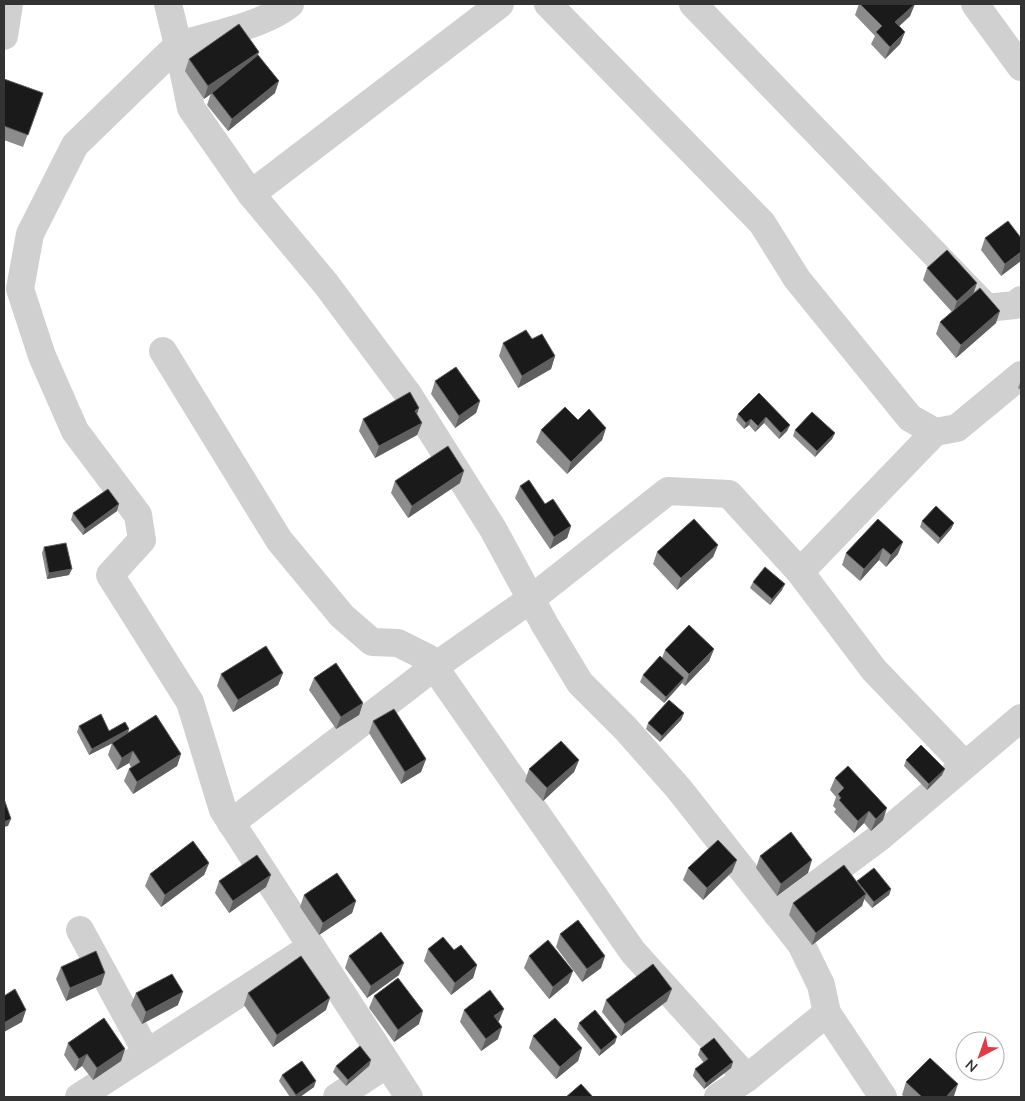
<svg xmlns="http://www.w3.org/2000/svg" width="1025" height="1101" viewBox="0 0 1025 1101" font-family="Mulish,sans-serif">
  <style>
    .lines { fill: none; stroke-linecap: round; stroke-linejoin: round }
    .minor { stroke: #d0d0d0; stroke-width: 28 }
    .wall { fill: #8c8c8c }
    .shaded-wall { fill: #5f5f5f }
    .building { fill: #1a1a1a; stroke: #5f5f5f }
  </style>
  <rect width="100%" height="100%" fill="#fff"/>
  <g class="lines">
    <g class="minor">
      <polyline points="168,4 178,45 75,145 30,234 20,289 42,356 75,431 138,515 142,540 110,575 190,702 223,810 409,1097"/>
      <path d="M290 4C265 25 210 36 178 45L191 108 251 194 326 284 408 394 493 529 545 625 580 683 626 729 679 789 801 944 821 985 827 1013 747 1078 718 1097"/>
      <polyline points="548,4 762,223 797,279 910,418 935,432 957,428 1021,375"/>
      <polyline points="693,4 987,308 1015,305 1021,300"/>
      <polyline points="975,4 1021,67"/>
      <polyline points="4,36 9,4"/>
      <polyline points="251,194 500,4"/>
      <polyline points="163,351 279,540 342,616 372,642 398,643 428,658 633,952 747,1078"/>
      <polyline points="800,572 935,432"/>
      <polyline points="231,823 434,667 531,599 668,491 729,494 800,572 874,670 965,765"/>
      <polyline points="777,914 880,837 1021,718"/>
      <polyline points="80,930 147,1053"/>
      <polyline points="827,1013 883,1097"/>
      <polyline points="79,1097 311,947"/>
      <polyline points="337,1097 387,1064"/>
    </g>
  </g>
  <g class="wall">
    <polygon points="859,4 914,4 910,16 899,26 905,32 900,44 885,59 871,44 875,36 855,15"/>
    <polygon points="259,52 257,56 275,93 228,131 207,105 211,93 204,99 185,71 189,59"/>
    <polygon points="4,79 43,93 23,147 4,140"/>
    <polygon points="985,238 1021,238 1001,276 981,250"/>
    <polygon points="927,268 974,293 996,323 956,358 936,334 940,322 952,312 923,280"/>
    <polygon points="532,339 555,356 551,369 518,388 499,356 503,343"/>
    <polygon points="1021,380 1021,390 1018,388"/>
    <polygon points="435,381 480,401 476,413 455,428 431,394"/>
    <polygon points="759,393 790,425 787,431 779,439 764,423 755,432 749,425 744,429 736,420 738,414"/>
    <polygon points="417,415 422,423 417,435 375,458 359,431 363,419"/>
    <polygon points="578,420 606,428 602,440 567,474 536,442 541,430"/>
    <polygon points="795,430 835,433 832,439 815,457 793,436"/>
    <polygon points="395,481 460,483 408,518 391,493"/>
    <polygon points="520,486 545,504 571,526 567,538 550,549 515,498"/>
    <polygon points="117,511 83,535 71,520 73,513"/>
    <polygon points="878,519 898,554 886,567 879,560 860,581 842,565 846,553"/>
    <polygon points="922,521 954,523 951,529 938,544 920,527"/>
    <polygon points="718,545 713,557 677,590 653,564 657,552"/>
    <polygon points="44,547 69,575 47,579 42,553"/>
    <polygon points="753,582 782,590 770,605 750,588"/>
    <polygon points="714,649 709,661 685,686 682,683 664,703 640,682 643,675 662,658 665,650"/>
    <polygon points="283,673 278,685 233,712 217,686 221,674"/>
    <polygon points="314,678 363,703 359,715 336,729 309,690"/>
    <polygon points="684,713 681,720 660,742 646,729 648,723"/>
    <polygon points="373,721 426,759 421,772 401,784 369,733"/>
    <polygon points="79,726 109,731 129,729 128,733 181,754 177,766 133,794 124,781 129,769 131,767 129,763 117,770 108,755 112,743 89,755 77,732"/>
    <polygon points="579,760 574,772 543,801 525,781 529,769"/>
    <polygon points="906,760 942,775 927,790 904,766"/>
    <polygon points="835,778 883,820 871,831 864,823 854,833 834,812 836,809 833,806 836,797 830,790"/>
    <polygon points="760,856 808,873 777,896 756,868"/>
    <polygon points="209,863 204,875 161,907 145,886 150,874"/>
    <polygon points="688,868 732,872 703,900 683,880"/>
    <polygon points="219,881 266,887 229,913 215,893"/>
    <polygon points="857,881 891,889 889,895 872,908 864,899 862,906 812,945 789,915 793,903 857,882"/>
    <polygon points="304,895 356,901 352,913 319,935 300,907"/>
    <polygon points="560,934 605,956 601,968 582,982 556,947"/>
    <polygon points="428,949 454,950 477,965 473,978 451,995 424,961"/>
    <polygon points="349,956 399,975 367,998 345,968"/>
    <polygon points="529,956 573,971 568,983 549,999 524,968"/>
    <polygon points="61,967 105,973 101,985 66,1001 56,979"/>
    <polygon points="136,993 178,1005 142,1024 131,1005"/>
    <polygon points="248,993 326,1010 273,1047 244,1005"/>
    <polygon points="374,996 419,1024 394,1042 369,1008"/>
    <polygon points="606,1000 667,1001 621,1036 602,1012"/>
    <polygon points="464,1010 499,1021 498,1022 498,1039 481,1051 460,1022"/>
    <polygon points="579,1023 615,1043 599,1056 577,1029"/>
    <polygon points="533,1036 582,1048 578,1061 556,1079 529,1048"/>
    <polygon points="68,1043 125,1049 121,1061 93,1080 82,1066 75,1071 64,1055"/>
    <polygon points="700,1049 733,1062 731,1068 704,1089 693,1076 695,1069 704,1063 698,1055"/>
    <polygon points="371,1060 369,1066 346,1086 333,1072 336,1066"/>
    <polygon points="282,1075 314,1087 300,1097 290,1097 279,1081"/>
    <polygon points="906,1082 954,1096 953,1097 905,1097 902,1095"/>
  </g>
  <g class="shaded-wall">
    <polygon points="915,4 910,16 891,34 895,22"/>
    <polygon points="905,32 900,44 885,59 890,47"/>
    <polygon points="259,52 254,64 204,99 208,86"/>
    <polygon points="279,81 275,93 228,131 232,119"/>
    <polygon points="1021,252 1021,261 1001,276 1005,264"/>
    <polygon points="977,283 973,295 953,313 957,301"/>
    <polygon points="1000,311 996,323 956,358 961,345"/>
    <polygon points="555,356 551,369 518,388 522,376"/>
    <polygon points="480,401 476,413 455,428 459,416"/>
    <polygon points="419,408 415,421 415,411"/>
    <polygon points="766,417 764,423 755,432 758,426"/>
    <polygon points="751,419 749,425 744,429 746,423"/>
    <polygon points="422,423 417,435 375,458 379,446"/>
    <polygon points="790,425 787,431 779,439 781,433"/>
    <polygon points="606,428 602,440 567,474 571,462"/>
    <polygon points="835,433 832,439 815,457 817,451"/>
    <polygon points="464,471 460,483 408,518 412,506"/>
    <polygon points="119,504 117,511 83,535 85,529"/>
    <polygon points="954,523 951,529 938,544 940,538"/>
    <polygon points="571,526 567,538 550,549 554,537"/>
    <polygon points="903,542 898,554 886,567 891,555"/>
    <polygon points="718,545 713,557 677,590 681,578"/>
    <polygon points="883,548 879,560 860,581 864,569"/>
    <polygon points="72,569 69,575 47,579 49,573"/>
    <polygon points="785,584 782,590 770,605 772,599"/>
    <polygon points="714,649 709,661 685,686 689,674"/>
    <polygon points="283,673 278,685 233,712 238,700"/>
    <polygon points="684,678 681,684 664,703 666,697"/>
    <polygon points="363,703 359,715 336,729 341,717"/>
    <polygon points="684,713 681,720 660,742 662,736"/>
    <polygon points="129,729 127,736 89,755 92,749"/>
    <polygon points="133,751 129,763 117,770 122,758"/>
    <polygon points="181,754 177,766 133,794 137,782"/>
    <polygon points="426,759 421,772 401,784 405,772"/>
    <polygon points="579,760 574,772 543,801 547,788"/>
    <polygon points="945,769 942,775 927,790 929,784"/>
    <polygon points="887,808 883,820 871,831 876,819"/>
    <polygon points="869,811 864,823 854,833 858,821"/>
    <polygon points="11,819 8,826 4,827 4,822"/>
    <polygon points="737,860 732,872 703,900 707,888"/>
    <polygon points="812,860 808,873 777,896 781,884"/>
    <polygon points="209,863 204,875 161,907 165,895"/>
    <polygon points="271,875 266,887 229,913 233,901"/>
    <polygon points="891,889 889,895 872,908 874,902"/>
    <polygon points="866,894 862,906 812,945 816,933"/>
    <polygon points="356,901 352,913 319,935 323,923"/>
    <polygon points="605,956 601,968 582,982 587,969"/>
    <polygon points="404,963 399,975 367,998 371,986"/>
    <polygon points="477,965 473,978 451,995 455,983"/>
    <polygon points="573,971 568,983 549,999 553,987"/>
    <polygon points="105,973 101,985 66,1001 70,988"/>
    <polygon points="672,989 667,1001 621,1036 625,1024"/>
    <polygon points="183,992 178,1005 142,1024 146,1012"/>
    <polygon points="330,998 326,1010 273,1047 277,1035"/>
    <polygon points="504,1009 499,1021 489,1028 494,1016"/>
    <polygon points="26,1010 22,1022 4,1032 4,1023"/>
    <polygon points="423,1011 419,1024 394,1042 398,1030"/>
    <polygon points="502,1027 498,1039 481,1051 486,1039"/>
    <polygon points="617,1037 615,1043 599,1056 601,1050"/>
    <polygon points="582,1048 578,1061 556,1079 560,1067"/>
    <polygon points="125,1049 121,1061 93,1080 97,1068"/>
    <polygon points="87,1054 82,1066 75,1071 79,1059"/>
    <polygon points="371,1060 369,1066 346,1086 348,1080"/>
    <polygon points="733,1062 731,1068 704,1089 706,1083"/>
    <polygon points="316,1081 314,1087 300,1097 295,1097 296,1095"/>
    <polygon points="958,1084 954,1096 953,1097 946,1097"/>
  </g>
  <g class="building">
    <polygon points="860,4 915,4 895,22 905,32 890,47 876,32 882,26"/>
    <polygon points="239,24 259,52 208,86 189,59"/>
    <polygon points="258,55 279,81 232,119 212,93"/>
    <polygon points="4,79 43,93 28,135 4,126"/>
    <polygon points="1008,221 1021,238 1021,252 1005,264 985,238"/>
    <polygon points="947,250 977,283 957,301 927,268"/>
    <polygon points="980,288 1000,311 961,345 940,322"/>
    <polygon points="526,330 532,339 542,334 555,356 522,376 503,343"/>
    <polygon points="456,367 480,401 459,416 435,381"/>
    <polygon points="410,392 419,408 415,411 422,423 379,446 363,419"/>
    <polygon points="759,393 790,425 781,433 766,417 758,426 751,419 746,423 738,414"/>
    <polygon points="565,407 578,420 589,409 606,428 571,462 541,430"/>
    <polygon points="812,412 835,433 817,451 795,430"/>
    <polygon points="448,446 464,471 412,506 395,481"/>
    <polygon points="529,480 545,504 553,499 571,526 554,537 520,486"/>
    <polygon points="108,489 119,504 85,529 73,513"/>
    <polygon points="936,506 954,523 940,538 922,521"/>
    <polygon points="694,519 718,545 681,578 657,552"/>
    <polygon points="878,519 903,542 891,555 883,548 864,569 846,553"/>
    <polygon points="66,543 72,569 49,573 44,547"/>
    <polygon points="765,567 785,584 772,599 753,582"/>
    <polygon points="689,625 714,649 689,674 665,650"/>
    <polygon points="266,646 283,673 238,700 221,674"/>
    <polygon points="660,656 684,678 666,697 643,675"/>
    <polygon points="336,663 363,703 341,717 314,678"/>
    <polygon points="669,700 684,713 662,736 648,723"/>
    <polygon points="394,709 426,759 405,772 373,721"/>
    <polygon points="101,714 109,731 125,722 129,729 92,749 79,726"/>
    <polygon points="156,715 181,754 137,782 129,769 140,762 133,751 122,758 112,743"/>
    <polygon points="561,741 579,760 547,788 529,769"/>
    <polygon points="921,745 945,769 929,784 906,760"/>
    <polygon points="848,766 887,808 876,819 869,811 858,821 839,800 841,798 838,794 844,788 835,778"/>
    <polygon points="4,799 11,819 4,822"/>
    <polygon points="791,832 812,860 781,884 760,856"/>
    <polygon points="718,840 737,860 707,888 688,868"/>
    <polygon points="193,841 209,863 165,895 150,874"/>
    <polygon points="257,855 271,875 233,901 219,881"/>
    <polygon points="844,865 866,894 816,933 793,903"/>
    <polygon points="874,868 891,889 874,902 857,881"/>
    <polygon points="337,873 356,901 323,923 304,895"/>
    <polygon points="578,920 605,956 587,969 560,934"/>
    <polygon points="381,932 404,963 371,986 349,956"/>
    <polygon points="443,937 454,950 461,945 477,965 455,983 428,949"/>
    <polygon points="548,940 573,971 553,987 529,956"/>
    <polygon points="96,951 105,973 70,988 61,967"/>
    <polygon points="301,956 330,998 277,1035 248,993"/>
    <polygon points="653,964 672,989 625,1024 606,1000"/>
    <polygon points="172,974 183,992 146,1012 136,993"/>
    <polygon points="398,978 423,1011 398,1030 374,996"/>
    <polygon points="15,989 26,1010 4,1023 4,996"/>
    <polygon points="490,990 504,1009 494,1016 502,1027 486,1039 464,1010"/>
    <polygon points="595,1010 617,1037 601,1050 579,1023"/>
    <polygon points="104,1018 125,1049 97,1068 87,1054 79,1059 68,1043"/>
    <polygon points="555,1018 582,1048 560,1067 533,1036"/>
    <polygon points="714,1038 733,1062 706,1083 695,1069 708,1059 700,1049"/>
    <polygon points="360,1046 371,1060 348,1080 336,1066"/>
    <polygon points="930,1058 958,1084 946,1097 922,1097 906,1082"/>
    <polygon points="302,1061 316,1081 296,1095 282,1075"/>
    <polygon points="581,1084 593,1097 566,1097"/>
  </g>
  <rect width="1025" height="1101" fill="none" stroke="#333333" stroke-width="10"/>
  <g transform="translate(980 1056) rotate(221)"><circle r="24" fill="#ffffff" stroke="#adadad"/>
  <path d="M0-4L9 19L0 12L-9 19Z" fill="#e63946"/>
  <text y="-8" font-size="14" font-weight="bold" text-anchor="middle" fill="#333333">N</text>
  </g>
</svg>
